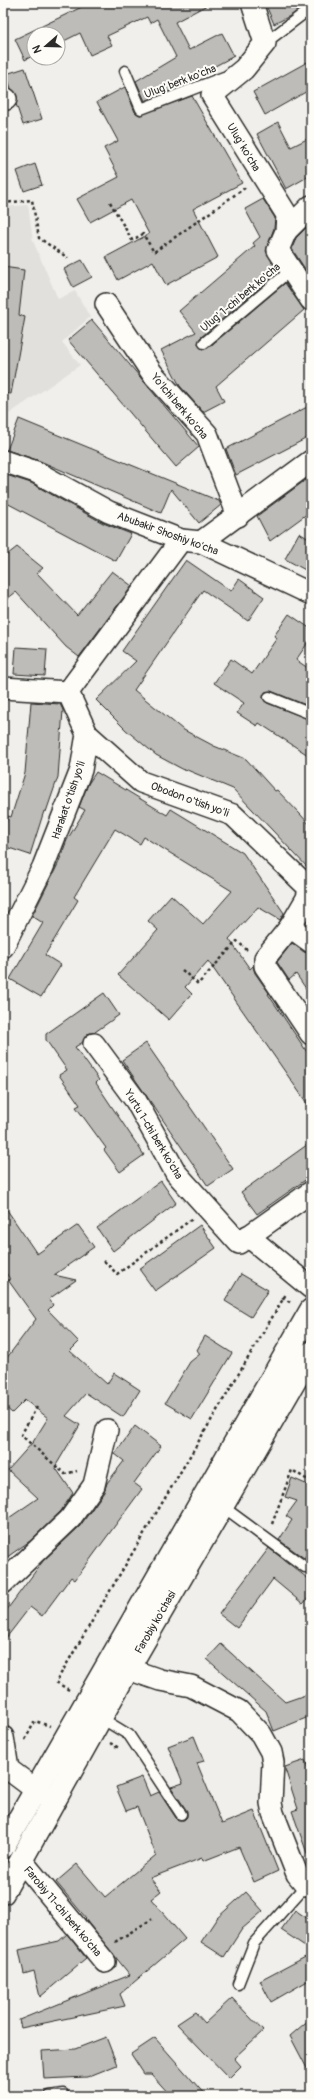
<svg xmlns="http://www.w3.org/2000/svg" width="314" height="2099" viewBox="0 0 314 2099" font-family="Pangolin,sans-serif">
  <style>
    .built { fill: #e1e0dc }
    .building { fill: #bdbcb8; stroke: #2b2b2b }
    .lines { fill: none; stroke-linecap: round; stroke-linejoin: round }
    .service-casing { stroke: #2b2b2b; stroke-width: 13 }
    .minor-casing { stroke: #2b2b2b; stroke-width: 24 }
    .primary-casing { stroke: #2b2b2b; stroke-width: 25 }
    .path { stroke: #2b2b2b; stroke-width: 2.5; stroke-dasharray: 3 3; stroke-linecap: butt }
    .service { stroke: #fdfcf7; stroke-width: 10 }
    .minor { stroke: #fdfcf7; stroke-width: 21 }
    .primary { stroke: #fdfcf7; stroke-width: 22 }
    .labels { text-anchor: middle; stroke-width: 4; stroke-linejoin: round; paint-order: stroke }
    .street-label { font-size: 11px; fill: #2b2b2b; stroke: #fdfcf7 }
  </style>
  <rect width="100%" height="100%" fill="#f0efeb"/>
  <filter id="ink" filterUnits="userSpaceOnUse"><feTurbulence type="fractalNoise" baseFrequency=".025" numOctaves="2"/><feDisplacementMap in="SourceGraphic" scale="8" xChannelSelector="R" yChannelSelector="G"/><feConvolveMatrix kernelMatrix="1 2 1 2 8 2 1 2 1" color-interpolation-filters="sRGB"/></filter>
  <g filter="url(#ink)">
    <polygon class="built" points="28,205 33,241 58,299 75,291 90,317 62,342 80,365 3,418 3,207"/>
    <g class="building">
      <polygon points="90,3 211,3 175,22 189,50 222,33 234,56 185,82 186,85 145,101 136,81 176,57 157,19 150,23 147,17 107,36 112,45 90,55 80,33 58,44 58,34 34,34 34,55 25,60 15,39"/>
      <polygon points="265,3 307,3 292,15 274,24"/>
      <polygon points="311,60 311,89 265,115 253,92"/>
      <polygon points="25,68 42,119 23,125 16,104 17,96 11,88 6,74"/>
      <polygon points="125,87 135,112 140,115 192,96 242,183 193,209 218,257 166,285 153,261 118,280 106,257 149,234 131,200 90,222 77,199 119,177 104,148 118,141 97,102"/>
      <polygon points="278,122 291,147 311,137 311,175 286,189 257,134"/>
      <polygon points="35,164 42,185 24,191 17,171"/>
      <polygon points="263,199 275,218 274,228 266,251 278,272 200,338 198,344 202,349 208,348 285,283 304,310 216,386 224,401 203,412 180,386 161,350 196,332 179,311 255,246 253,243 260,237 245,209"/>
      <polygon points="311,223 311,278 292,249 296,238"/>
      <polygon points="82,260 92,277 73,287 64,269"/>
      <polygon points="3,267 24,270 19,315 25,317 11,394 3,393"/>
      <polygon points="92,320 199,447 176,467 68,340"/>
      <polygon points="311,405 311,436 236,475 226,449"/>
      <polygon points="19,419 219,501 221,505 199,523 171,489 161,513 40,461 7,450"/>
      <polygon points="3,474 31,483 103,523 131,534 116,561 3,501"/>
      <polygon points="311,476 311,511 270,541 257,516"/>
      <polygon points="299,533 311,540 311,573 285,559"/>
      <polygon points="17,547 43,568 37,573 77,615 112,571 132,586 79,657 66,647 16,592 3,602 3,558"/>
      <polygon points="186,560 231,591 239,579 264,597 248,621 203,590 134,690 182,729 214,746 246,759 275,791 277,790 300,814 311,826 311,871 233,789 187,770 186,771 156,755 126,730 96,700 136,661 122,651"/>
      <polygon points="289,614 311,629 311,638 296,660 311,670 311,707 271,691 265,692 263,698 267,703 311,720 311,757 259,723 257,726 237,713 244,703 214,683 231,659 252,674 277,638 274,636"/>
      <polygon points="16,647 47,649 45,676 14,674"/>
      <polygon points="31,702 60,704 63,710 58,777 46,812 44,811 30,855 3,846 3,832 8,816 11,817 25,773"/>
      <polygon points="96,772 167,815 171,809 243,853 284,913 280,920 258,907 229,939 250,969 253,966 255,973 269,993 268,994 311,1058 311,1109 208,961 185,987 192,994 169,1020 118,975 158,930 148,921 171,895 203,924 232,891 144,837 140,844 115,829 74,897 78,900 45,955 61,965 41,997 10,979 43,923 32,916 58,864 67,840 85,810 79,807 88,784"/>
      <polygon points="292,943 304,952 311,954 311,996 296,974 289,980 277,962"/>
      <polygon points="104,993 119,1015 95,1032 87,1034 83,1042 75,1047 99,1080 96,1083 144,1155 120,1172 104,1150 106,1148 76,1107 80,1105 59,1075 67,1070 46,1040 46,1034"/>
      <polygon points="146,1043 233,1169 208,1186 122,1060"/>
      <polygon points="311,1142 311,1176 257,1214 241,1192"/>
      <polygon points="161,1181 176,1203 113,1251 97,1228"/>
      <polygon points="3,1204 37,1254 78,1225 94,1247 54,1275 76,1280 49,1299 53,1305 48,1310 79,1342 70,1351 107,1384 114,1373 140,1390 123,1417 86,1393 66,1416 80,1425 55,1467 73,1493 61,1511 30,1541 3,1560 3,1522 38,1498 8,1470 33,1442 48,1418 25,1400 12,1413 3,1405 3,1363 36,1319 8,1280 10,1279 3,1269"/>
      <polygon points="200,1225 216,1248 155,1291 139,1269"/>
      <polygon points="241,1274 268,1290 251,1317 225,1301"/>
      <polygon points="205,1336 232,1353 192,1419 165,1403 190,1362 200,1354 197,1350"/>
      <polygon points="135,1426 161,1446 134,1483 142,1489 75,1580 71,1577 42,1616 30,1607 3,1642 3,1615 43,1561 80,1526 104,1492 107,1483 124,1461 115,1454"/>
      <polygon points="292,1478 308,1485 311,1481 311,1549 304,1558 279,1540 292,1520 286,1516 297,1501 285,1497"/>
      <polygon points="269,1548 311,1581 311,1595 303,1604 273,1579 237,1628 219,1614"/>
      <polygon points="221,1644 285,1702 311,1693 311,1716 274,1731 266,1711 207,1659"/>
      <polygon points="194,1736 204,1761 197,1763 222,1824 254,1811 278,1871 254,1882 239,1847 203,1861 202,1858 150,1878 161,1891 151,1899 185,1939 120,1994 125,2006 21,2028 19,2020 130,1975 85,1919 86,1918 56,1882 77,1864 105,1897 156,1855 137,1807 126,1811 116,1787 142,1777 150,1796 159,1792 176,1818 178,1820 184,1820 187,1817 187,1811 171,1787 183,1783 168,1746"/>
      <polygon points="305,1760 311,1776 311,1859 309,1859 292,1811 298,1809 285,1769 285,1767"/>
      <polygon points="246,1892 263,1911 242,1929 224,1957 201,1942 217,1918"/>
      <polygon points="295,1910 311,1921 311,1950 281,1930"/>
      <polygon points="67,1934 86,1958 40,1997 34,1971 24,1974 19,1950 59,1941"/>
      <polygon points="311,1954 311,1979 271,2002 260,1981"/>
      <polygon points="232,1998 263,2031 234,2058 241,2066 229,2078 177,2024 195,2012 205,2023"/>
      <polygon points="311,2018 311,2076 290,2036"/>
      <polygon points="106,2037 117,2065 87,2077 44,2079 42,2051 75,2049"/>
      <polygon points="155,2038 206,2096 171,2096 151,2074 144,2074 131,2054"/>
    </g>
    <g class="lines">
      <g class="service-casing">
        <g id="service">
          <polyline points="265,43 311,8"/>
          <polyline points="125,71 141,109 224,77"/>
          <polyline points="204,343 291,270"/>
          <polyline points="269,697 311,714"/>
          <polyline points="222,1506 305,1567"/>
          <polyline points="101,1718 129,1735 181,1814"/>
          <polyline points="238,1984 254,1943 306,1885"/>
          <polyline points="50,2096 63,2094 64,2096"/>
        </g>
      </g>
      <g class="minor-casing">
        <g id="minor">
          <polyline points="252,3 265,43 244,69 212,95 287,215 286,231 278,250 311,300"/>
          <polyline points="3,100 6,99"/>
          <polyline points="286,231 311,206"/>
          <polyline points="106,304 152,373 207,434 238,516"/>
          <polyline points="3,461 36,472 109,512 181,540 201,542 311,594"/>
          <polyline points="201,542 311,461"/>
          <polyline points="3,688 68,692"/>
          <polyline points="87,734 141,782 233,815 309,888 307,898 290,927 311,942"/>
          <polyline points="290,927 265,958 265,966 311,1034"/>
          <polyline points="3,947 43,867 81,770 87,734 68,692 181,540"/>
          <polyline points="94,1044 136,1101 176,1173 239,1243 311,1192"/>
          <polyline points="248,1236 311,1288"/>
          <polyline points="3,1583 70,1519 94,1485 107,1430"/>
          <polyline points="128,1669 160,1680 191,1686 239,1711 261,1734 271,1752 273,1762 271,1803 273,1813 297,1874 306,1885 311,1885"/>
          <polyline points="3,1737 8,1769 36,1790 50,1799"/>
          <polyline points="21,1860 105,1962"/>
        </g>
      </g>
      <g class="primary-casing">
        <g id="primary">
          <polyline points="3,1847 311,1310"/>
          <polyline points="3,1893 128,1669 311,1353"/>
        </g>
      </g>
      <g class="path">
        <polyline points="110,202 132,240 143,234 154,252 246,187"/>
        <polyline points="3,203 32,200 39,238 68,258"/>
        <polyline points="182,970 198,984 237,941 247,950"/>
        <polyline points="104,1261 117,1274 192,1219"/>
        <polyline points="282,1298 292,1303"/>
        <polyline points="37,1407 21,1435 65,1474 77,1471"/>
        <polyline points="272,1524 292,1470 311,1482"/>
        <polyline points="69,1690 56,1682 286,1294"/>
        <polyline points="25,1740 35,1721 50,1726"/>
        <polyline points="110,1743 119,1748"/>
        <polyline points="115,1942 152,1919"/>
      </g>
      <use href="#service" class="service"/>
      <use href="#minor" class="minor"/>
      <use href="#primary" class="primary"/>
    </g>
  </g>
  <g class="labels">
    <g class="street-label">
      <text transform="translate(180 81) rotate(-21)" y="4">Ulug' berk ko'cha</text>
      <text transform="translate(244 147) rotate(59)" y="4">Ulug' ko'cha</text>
      <text transform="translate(240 297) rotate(-40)" y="4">Ulug' 1-chi berk ko'cha</text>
      <text transform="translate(180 406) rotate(50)" y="4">Yo'lchi berk ko'cha</text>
      <text transform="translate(168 533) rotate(20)" y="4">Abubakir Shoshiy ko'cha</text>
      <text transform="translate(190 799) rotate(20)" y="4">Obodon o'tish yo'li</text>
      <text transform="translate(68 800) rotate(-71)" y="4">Harakat o'tish yo'li</text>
      <text transform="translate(154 1134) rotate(59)" y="4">Yurtu 1-chi berk ko'cha</text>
      <text transform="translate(155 1622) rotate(-60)" y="4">Farobiy ko'chasi</text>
      <text transform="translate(63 1911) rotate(50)" y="4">Farobiy 11-chi berk ko'cha</text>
    </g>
  </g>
  <rect width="314" height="2099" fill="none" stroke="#fdfcf7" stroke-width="16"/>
  <rect x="8" y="8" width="298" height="2083" fill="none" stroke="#2b2b2b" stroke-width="1.5" filter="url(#ink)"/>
  <g transform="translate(46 46) rotate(250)"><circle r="19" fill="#fdfcf7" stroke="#a9a8a5"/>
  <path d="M0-3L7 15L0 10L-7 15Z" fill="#2b2b2b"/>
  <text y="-6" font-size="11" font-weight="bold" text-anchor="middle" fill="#2b2b2b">N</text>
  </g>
</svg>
